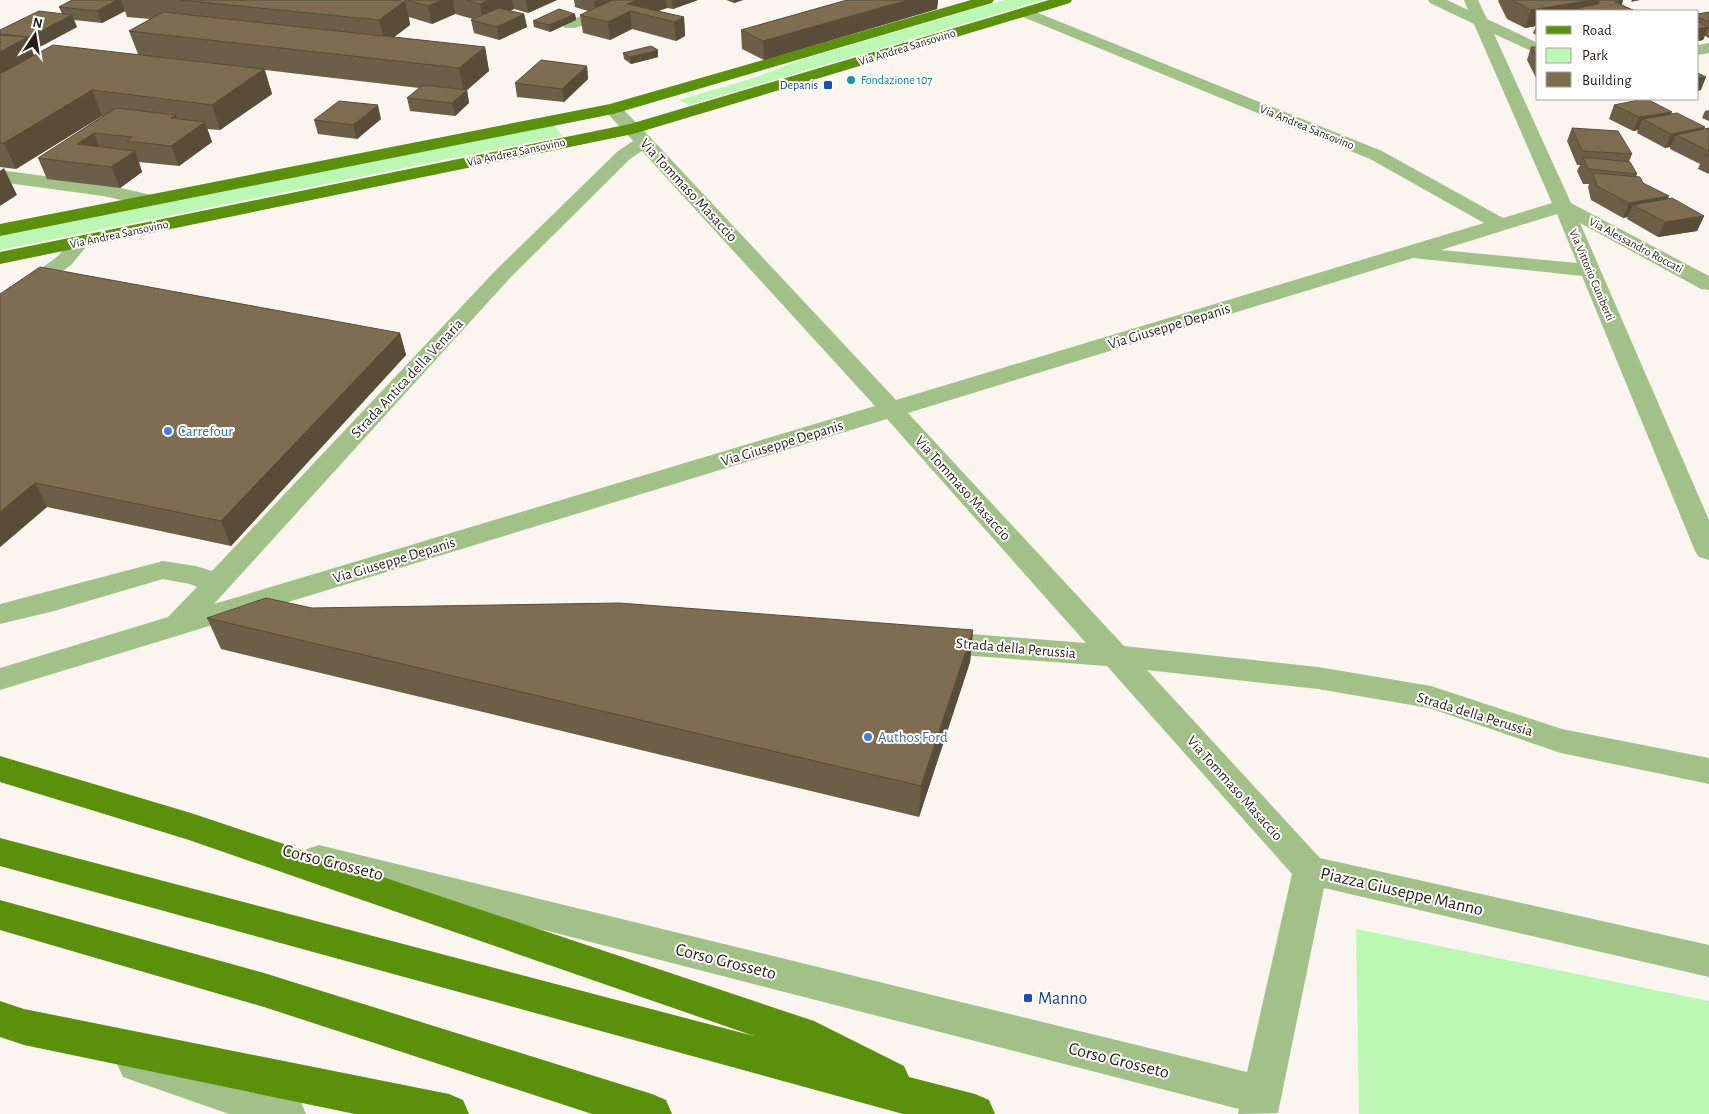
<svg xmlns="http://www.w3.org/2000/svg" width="1709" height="1114" viewBox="0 0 1709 1114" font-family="'Alegreya Sans',sans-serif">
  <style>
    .green { fill: #bdf7b4 }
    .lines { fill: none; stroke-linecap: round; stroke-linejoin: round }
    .minor { fill: #a2c188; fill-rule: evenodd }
    .major { fill: #5a900b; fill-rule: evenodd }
    .wall { fill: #6d5e47; fill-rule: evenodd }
    .shaded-wall { fill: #594c39 }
    .building { fill: #7f6d52; stroke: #594c39 }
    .culture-dot { fill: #0f9aa8; stroke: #fff; stroke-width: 2 }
    .transit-dot { fill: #1a4fb4; stroke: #fff; stroke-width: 2 }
    .shop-dot { fill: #3f7fe0; stroke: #fff; stroke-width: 2 }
    .labels { text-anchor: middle; stroke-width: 4; stroke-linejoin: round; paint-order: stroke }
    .far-street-label { font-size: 12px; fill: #291f16; stroke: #fff }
    .far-culture-label { font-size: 12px; fill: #0d838f; stroke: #fff; text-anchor: start }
    .far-transit-label { font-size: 12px; fill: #164399; stroke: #fff; text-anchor: end }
    .street-label { font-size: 15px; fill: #291f16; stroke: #fff }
    .shop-label { font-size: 15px; fill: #366cbe; stroke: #fff; text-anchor: start }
    .near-street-label { font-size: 18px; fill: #291f16; stroke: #fff }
    .near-transit-label { font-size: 18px; fill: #164399; stroke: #fff; text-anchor: start }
  </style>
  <rect width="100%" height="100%" fill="#fbf5f0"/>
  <g class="green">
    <polygon points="1004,0 1044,0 689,105 679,100 757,77 800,60"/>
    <polygon points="554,125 562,136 0,250 0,236"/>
    <polygon points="1356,929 1709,1001 1709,1114 1359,1114"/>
  </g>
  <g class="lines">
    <g class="minor">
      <polygon points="625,0 646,0 644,3 575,28 565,28 562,25 565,22"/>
      <path d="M1428 0H1447L1468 10 1464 0H1478L1487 19 1538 43V54L1494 34 1571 203 1709 276V290L1701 289 1580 223 1709 520V560L1699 557 1695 551 1582 276 1413 258 908 413 1124 646 1318 667 1431 686 1562 729 1709 758V784L1561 753 1429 708 1318 689 1147 670 1320 858 1709 945V977L1324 888 1278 1113 1238 1114 1239 1109 307 869 302 859 307 849 319 845 1247 1072 1292 874 1107 666 933 653 923 649 918 642 923 635 933 631 1086 643 887 419 0 690V668L168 617 197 587 190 584 163 579 54 611 0 624V604L163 561 196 566 212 571 496 270 618 151 633 141 607 113 604 109 607 105 613 104 619 105 650 137 896 400 1484 223 1370 159 1018 15 1015 12 1018 9H1028L1382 151 1503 218 1552 203 1474 24 1430 3ZM642 151 875 406 214 604 510 278 630 159ZM1557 214 1577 263 1441 250Z"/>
      <polygon points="1709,43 1709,53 1698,55 1698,45"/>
      <polygon points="0,170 103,184 156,196 159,200 156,204 149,206 103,196 0,182"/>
      <polygon points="80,236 87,238 90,242 72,264 8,314 0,316 0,299 58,256 73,238"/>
      <polygon points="137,1045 300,1100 306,1114 229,1114 123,1077 117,1064 123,1051"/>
    </g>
    <g class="major">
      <polygon points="971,0 994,0 992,3 613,114 0,236 0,224 610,104"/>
      <polygon points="1049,0 1072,0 1070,3 633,134 0,264 0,252 630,124"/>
      <polygon points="0,756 191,813 814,1021 904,1066 909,1077 975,1094 989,1100 995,1114 903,1114 0,866 0,838 754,1036 189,840 0,782"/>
      <polygon points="0,900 264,973 652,1094 666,1100 672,1114 592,1114 264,1007 0,930"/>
      <polygon points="0,1001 24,1009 449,1094 463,1100 469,1114 355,1114 24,1045 0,1037"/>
    </g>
  </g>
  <g class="wall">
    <path d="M72 0H392L404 1V0H557L528 13 514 9 510 11 524 14 527 27 499 40 474 33 471 20 473 19 455 14 432 24 409 17 410 25 394 37 485 47 489 71 467 90 469 103 455 116 410 111 407 98 419 88 265 70 272 94 220 130 207 129 212 142 179 166 139 162 142 172 120 188 47 179 38 158 103 116H102L16 169 0 167V30L62 14 59 7ZM125 11 127 17 150 19 129 31 138 54 34 55 32 50H34L77 27 74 20 102 23Z"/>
    <polygon points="574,0 698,0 673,9 667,8 658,11 684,17 685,36 676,41 632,29 610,40 583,33 580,15 588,11 575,7"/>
    <polygon points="726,0 743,0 734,3"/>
    <polygon points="847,0 938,0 937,9 764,60 742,49 741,30"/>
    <polygon points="1499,0 1623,0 1622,5 1635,11 1538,11 1538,36 1533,33 1536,26 1525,28 1507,19 1498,1"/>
    <polygon points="1709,12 1709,38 1705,36 1703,40 1698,41 1698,14"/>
    <polygon points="575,14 576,20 550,32 534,27 533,21"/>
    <polygon points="1531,47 1538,47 1538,79 1536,78 1527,60"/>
    <polygon points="623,53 658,57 631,64 624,59"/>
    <polygon points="587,66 588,79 564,102 517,97 515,83"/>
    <polygon points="1614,105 1671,114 1704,129 1709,128 1709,174 1698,169 1700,164 1670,149 1670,147 1665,148 1637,133 1638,130 1633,131 1609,119"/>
    <polygon points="1709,110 1709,121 1702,118 1705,111"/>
    <polygon points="381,119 357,139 318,134 314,120"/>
    <polygon points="1572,128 1632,154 1629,162 1637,174 1636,177 1643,183 1668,198 1704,216 1697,231 1658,237 1627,219 1628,217 1623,218 1591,200 1588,187 1589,184 1583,184 1577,171 1580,165 1577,165 1567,141"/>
    <polygon points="0,294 400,333 406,355 231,546 47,507 0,547"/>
    <polygon points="312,608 973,630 970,662 919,817 221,649 207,618"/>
  </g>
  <g class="shaded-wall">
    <polygon points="117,0 121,0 125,11 102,23 97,11"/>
    <polygon points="442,0 453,0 455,14 432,24 428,6"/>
    <polygon points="489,0 512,0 514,9 483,22 480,4"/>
    <polygon points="526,0 557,0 528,13"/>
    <polygon points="597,0 631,0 595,14 594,1"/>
    <polygon points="638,0 666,0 667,8 647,15 630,11 632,29 610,40 608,22 627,4"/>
    <polygon points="672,0 698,0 673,9"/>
    <polygon points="734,0 743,0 734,3"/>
    <polygon points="908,0 938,0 937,9 764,60 763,41"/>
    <polygon points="1593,0 1600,0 1596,11 1578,8 1577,11 1538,11 1538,21 1536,26 1525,28 1531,10"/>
    <polygon points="1623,0 1619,11 1615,2"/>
    <polygon points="1632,0 1640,0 1631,2"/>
    <polygon points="405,1 410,25 385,44 379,20"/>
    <polygon points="524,14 527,27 499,40 497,27"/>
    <polygon points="575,14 576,20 550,32 549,25"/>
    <polygon points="72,15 77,27 34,50 29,37"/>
    <polygon points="684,17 685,36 676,41 674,22"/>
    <polygon points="1708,27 1703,40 1698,41 1698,29"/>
    <polygon points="27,37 36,62 0,82 0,52"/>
    <polygon points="485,47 489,71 467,90 469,103 455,116 452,103 464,93 459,68"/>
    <polygon points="658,50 658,57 631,64 630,57"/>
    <polygon points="587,66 588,79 564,102 562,89"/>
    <polygon points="264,69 272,94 220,130 212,105"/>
    <polygon points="1706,77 1701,90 1698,91 1698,78"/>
    <polygon points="92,90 102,116 16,169 4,143"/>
    <polygon points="378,105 381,119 357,139 353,125"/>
    <polygon points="1672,112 1666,125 1643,119 1638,130 1633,131 1639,117"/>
    <polygon points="176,115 183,135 171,118"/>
    <polygon points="205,122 212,142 179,166 171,146"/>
    <polygon points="1705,127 1699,141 1676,135 1670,147 1665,148 1671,134"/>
    <polygon points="94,133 102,153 77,144"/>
    <polygon points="135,151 142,172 120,188 111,167"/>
    <polygon points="4,168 17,195 0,206 0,171"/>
    <polygon points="1669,196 1663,210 1633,205 1628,217 1623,218 1629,203"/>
    <polygon points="1704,216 1697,231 1658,237 1665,222"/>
    <polygon points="400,333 406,355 231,546 221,521"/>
    <polygon points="35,483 47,507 0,547 0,512"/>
    <polygon points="973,630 970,662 919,817 921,786"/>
  </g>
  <g class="building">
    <polygon points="72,0 117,0 97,11 59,7"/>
    <polygon points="180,0 392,0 405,1 379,20"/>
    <polygon points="407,0 442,0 428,6"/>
    <polygon points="466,0 489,0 480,4"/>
    <polygon points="613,0 638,0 627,4 684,17 674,22 630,11 608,22 580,15"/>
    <polygon points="847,0 908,0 763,41 741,30"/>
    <polygon points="1512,0 1593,0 1531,10"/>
    <polygon points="1600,0 1623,0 1615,2 1635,11 1586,11 1578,8 1598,4"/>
    <polygon points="499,8 524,14 497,27 471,20"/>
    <polygon points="559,9 575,14 549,25 533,21"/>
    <polygon points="39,11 72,15 29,37 0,34 0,30"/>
    <polygon points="163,12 485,47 459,68 129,31"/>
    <polygon points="1709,12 1709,22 1698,17 1698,14"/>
    <polygon points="1698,22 1708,27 1698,29"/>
    <polygon points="0,35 27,37 0,52"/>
    <polygon points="53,45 264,69 212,105 92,90 4,143 0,143 0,74"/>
    <polygon points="651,46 658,50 630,57 623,53"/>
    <polygon points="1531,47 1538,47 1538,59"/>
    <polygon points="541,60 587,66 562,89 515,83"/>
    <polygon points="1698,73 1706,77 1698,78"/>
    <polygon points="423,85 467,90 452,103 407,98"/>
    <polygon points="1644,99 1647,99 1672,112 1639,117 1614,105"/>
    <polygon points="339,101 378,105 353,125 314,120"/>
    <polygon points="116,108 176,115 171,118 205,122 171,146 127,141 132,137 94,133 77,144 135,151 111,167 38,158"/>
    <polygon points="1677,113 1705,127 1671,134 1643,119"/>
    <polygon points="1572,128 1618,131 1632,154 1582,151"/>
    <polygon points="1709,128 1709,151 1708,151 1676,135"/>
    <polygon points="1709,154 1709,157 1704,155"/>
    <polygon points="1583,157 1630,162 1637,174 1588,169"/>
    <polygon points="1593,173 1640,177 1643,183 1669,196 1629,203 1597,186"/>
    <polygon points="1672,198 1704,216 1665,222 1633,205"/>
    <polygon points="40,267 400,333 221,521 35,483 0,512 0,294"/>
    <polygon points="266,598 312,608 619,603 973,630 921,786 207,618"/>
  </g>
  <circle class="culture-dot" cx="851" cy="80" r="5"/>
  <g class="transit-dot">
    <rect x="823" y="80" width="10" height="10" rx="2.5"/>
    <rect x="1023" y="993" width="10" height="10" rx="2.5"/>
  </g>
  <g class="shop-dot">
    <circle cx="168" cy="431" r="5"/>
    <circle cx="868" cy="737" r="5"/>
  </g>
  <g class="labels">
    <g class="far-street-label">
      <text transform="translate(907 47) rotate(-17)" y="4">Via Andrea Sansovino</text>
      <text transform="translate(1307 127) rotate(22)" y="4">Via Andrea Sansovino</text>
      <text transform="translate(516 152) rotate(-12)" y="4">Via Andrea Sansovino</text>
      <text transform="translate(119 234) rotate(-12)" y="4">Via Andrea Sansovino</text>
      <text transform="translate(1636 245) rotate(28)" y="4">Via Alessandro Roccati</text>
      <text transform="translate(1592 275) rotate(67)" y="4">Via Vittorio Cuniberti</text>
    </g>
    <g class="far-culture-label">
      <text x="861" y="84">Fondazione 107</text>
    </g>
    <g class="far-transit-label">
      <text x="818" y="89">Depanis</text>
    </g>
    <g class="street-label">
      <text transform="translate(689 190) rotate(47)" y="5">Via Tommaso Masaccio</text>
      <text transform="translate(1169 326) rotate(-17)" y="5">Via Giuseppe Depanis</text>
      <text transform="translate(407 378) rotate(-47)" y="5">Strada Antica della Venaria</text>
      <text transform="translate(782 443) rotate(-17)" y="5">Via Giuseppe Depanis</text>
      <text transform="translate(963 488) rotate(48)" y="5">Via Tommaso Masaccio</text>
      <text transform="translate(394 560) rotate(-17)" y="5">Via Giuseppe Depanis</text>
      <text transform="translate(1016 648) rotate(5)" y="5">Strada della Perussia</text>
      <text transform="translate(1475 714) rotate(17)" y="5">Strada della Perussia</text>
      <text transform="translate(1235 788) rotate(48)" y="5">Via Tommaso Masaccio</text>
    </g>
    <g class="shop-label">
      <text x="178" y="436">Carrefour</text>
      <text x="878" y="742">Authos Ford</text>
    </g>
    <g class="near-street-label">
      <text transform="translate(333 862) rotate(14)" y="6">Corso Grosseto</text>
      <text transform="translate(1402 891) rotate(13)" y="6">Piazza Giuseppe Manno</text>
      <text transform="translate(726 961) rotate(14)" y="6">Corso Grosseto</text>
      <text transform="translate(1119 1060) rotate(14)" y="6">Corso Grosseto</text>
    </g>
    <g class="near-transit-label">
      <text x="1038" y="1004">Manno</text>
    </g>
  </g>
  <rect x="1536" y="10" width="162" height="90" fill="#ffffff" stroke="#a9a5a2"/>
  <rect x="1546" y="26" width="25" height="8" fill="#5a900b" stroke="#a9a5a2"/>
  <text x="1582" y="35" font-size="15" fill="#291f16">Road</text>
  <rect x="1546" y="48" width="25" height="15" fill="#bdf7b4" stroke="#a9a5a2"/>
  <text x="1582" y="60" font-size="15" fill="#291f16">Park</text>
  <rect x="1546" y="72" width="25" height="15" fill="#7f6d52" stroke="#a9a5a2"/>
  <text x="1582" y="85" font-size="15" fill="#291f16">Building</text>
  <g transform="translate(35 35) rotate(12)" stroke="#ffffff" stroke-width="4" paint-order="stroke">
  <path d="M0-4L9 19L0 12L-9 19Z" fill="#291f16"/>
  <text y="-8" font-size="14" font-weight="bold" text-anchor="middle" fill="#291f16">N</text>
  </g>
</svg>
